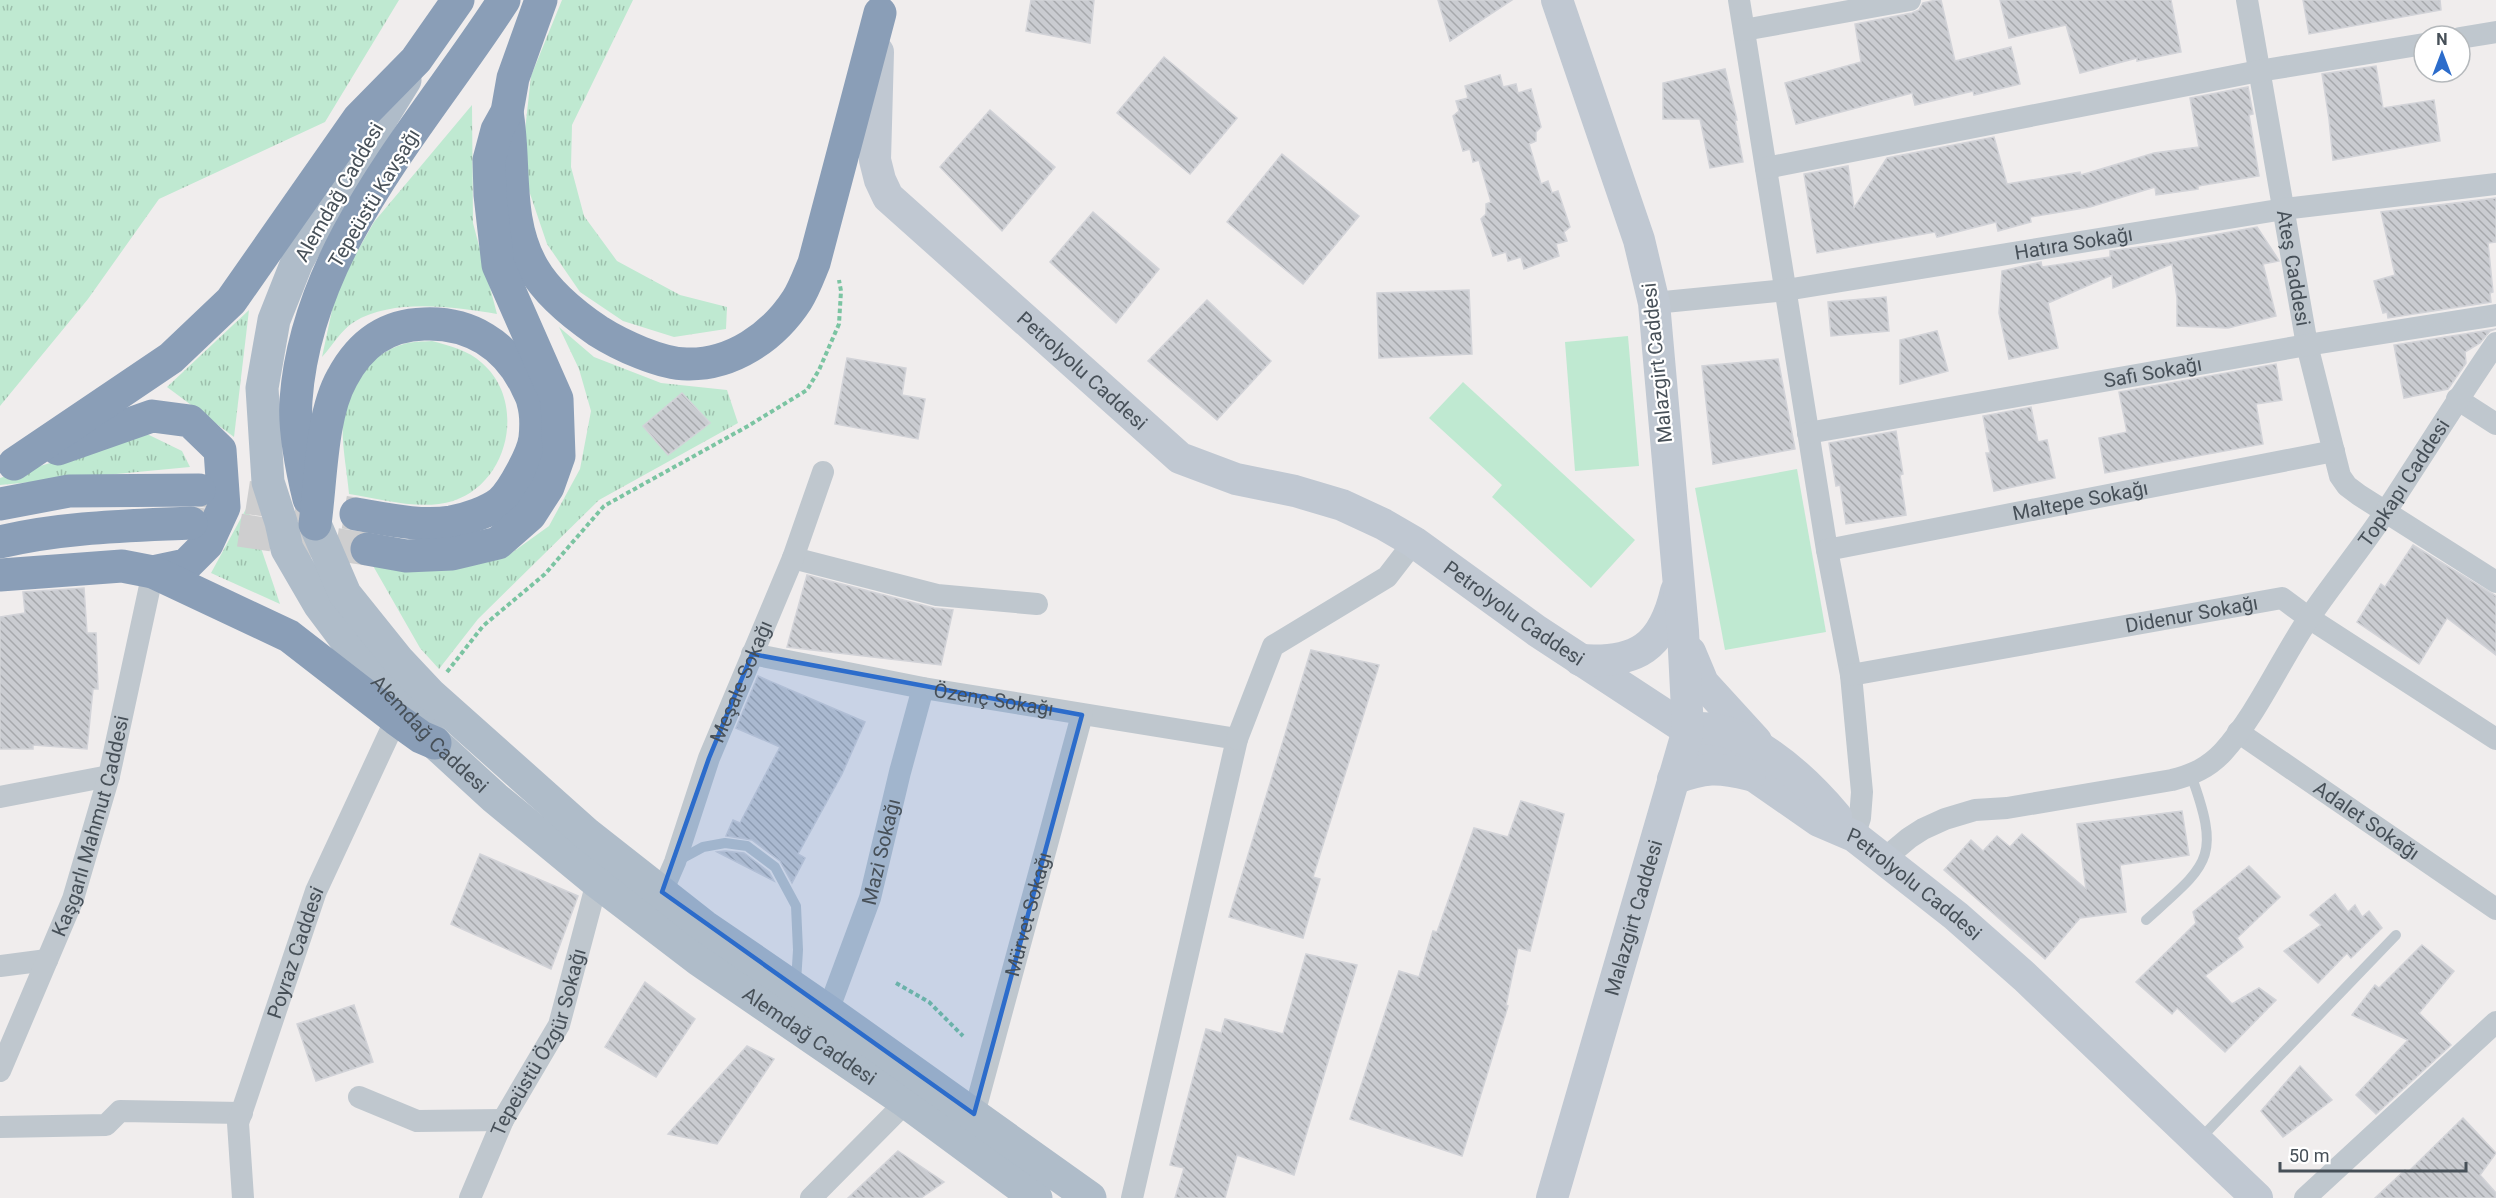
<svg xmlns="http://www.w3.org/2000/svg" width="2496" height="1198" viewBox="0 0 2496 1198" font-family="Roboto,sans-serif">
  <style>
    .grass { fill: url(#grass-tufts) }
    .pitch { fill: #bfe9d1 }
    .building { fill: url(#building-back-hatch); stroke: #d2d3d8; stroke-width: 1.5 }
    .lines { fill: none; stroke-linecap: round; stroke-linejoin: round }
    .highway-tunnel { stroke: #cececf; stroke-width: 33; stroke-dasharray: 33 16; stroke-linecap: butt }
    .path { stroke: #7bc4a2; stroke-width: 4; stroke-dasharray: 4.5 3; stroke-linecap: butt }
    .lane { stroke: #bfc7ce; stroke-width: 10 }
    .street { stroke: #bfc7ce; stroke-width: 22 }
    .secondary { stroke: #c0c8d2; stroke-width: 32 }
    .primary { stroke: #afbcc9; stroke-width: 33 }
    .highway { stroke: #8a9eb7; stroke-width: 33 }
    .marked { fill: #2c6ccb; fill-opacity: 0.2; stroke: #2c6ccb; stroke-width: 4.5; stroke-linejoin: round }
    .labels { text-anchor: middle; stroke-width: 4.5; stroke-linejoin: round; paint-order: stroke }
    .street-label { font-size: 20px; fill: #475058; stroke: #fff }
  </style>
  <defs>
    <pattern id="grass-tufts" width="24" height="20" patternUnits="userSpaceOnUse" patternTransform="scale(1.5)"><rect width="24" height="20" fill="#bfe9d1"/><path d="M3 7l-1-3M5 7V3M7 7l1-3M15 17l-1-3M17 17v-4M19 17l1-3" fill="none" stroke="#9dbfac"/></pattern>
    <pattern id="building-back-hatch" width="6" height="6" patternUnits="userSpaceOnUse" patternTransform="scale(1.5)"><rect width="6" height="6" fill="#caccd1"/><path d="M-1 5l2 2M0 0l6 6M5-1l2 2" fill="none" stroke="#a6a8ac"/></pattern>
  </defs>
  <rect width="100%" height="100%" fill="#f0eded"/>
  <g class="grass">
    <polygon points="0,0 399,0 325,122 159,199 88,299 0,406"/>
    <polygon points="562,0 633,0 572,125 571,167 584,216 617,261 680,295 727,307 726,329 674,337 623,321 580,292 547,244 521,167 531,76"/>
    <path d="M472 105 473 223 497 314C454 307 393 298 354 322 342 329 332 346 322 357L337 287 374 222Z"/>
    <polygon points="249,310 234,437 167,387"/>
    <polygon points="559,327 594,357 661,383 727,390 738,423 599,500 478,619 439,669 420,648 372,564 449,568 506,557 549,526 580,469 591,411 579,369"/>
    <path d="M432 341C450 346 468 350 482 363 527 402 509 483 453 501 420 511 382 499 349 494 347 470 341 443 343 419 347 383 370 354 404 344 413 341 423 342 432 341Z"/>
    <polygon points="147,434 182,451 190,467 0,485 0,478"/>
    <polygon points="247,507 280,604 211,573"/>
  </g>
  <g class="pitch">
    <polygon points="1628,336 1639,466 1575,471 1565,342"/>
    <polygon points="1463,382 1635,540 1591,588 1492,497 1502,485 1429,418"/>
    <polygon points="1797,469 1826,632 1725,650 1695,488"/>
  </g>
  <g class="building">
    <polygon points="1031,0 1094,0 1090,43 1026,31"/>
    <polygon points="1438,0 1512,0 1450,41"/>
    <polygon points="1936,0 1941,0 1955,61 2011,47 2020,84 1974,95 1973,91 1915,105 1912,93 1796,124 1785,83 1861,62 1855,24 1912,13 1919,10 1923,3"/>
    <polygon points="2000,0 2171,0 2181,52 2137,61 2137,58 2080,73 2066,25 2009,38"/>
    <polygon points="2303,0 2440,0 2441,10 2309,34"/>
    <polygon points="1164,57 1237,118 1190,174 1117,113"/>
    <polygon points="2376,66 2383,108 2434,100 2440,141 2333,160 2329,119 2322,74"/>
    <polygon points="1725,69 1737,120 1735,120 1743,162 1710,168 1700,119 1663,119 1663,83"/>
    <polygon points="1500,75 1503,87 1516,84 1518,93 1531,89 1541,127 1536,132 1536,141 1529,144 1541,184 1548,181 1552,193 1558,191 1570,227 1564,232 1567,241 1556,244 1559,256 1524,269 1521,257 1508,261 1506,252 1493,256 1481,219 1486,214 1486,204 1491,202 1479,160 1473,162 1470,149 1463,151 1453,116 1459,111 1456,101 1468,98 1465,86"/>
    <polygon points="2248,87 2253,114 2249,115 2259,176 2198,186 2198,189 2156,195 2155,187 2090,207 2030,217 2031,222 1998,231 1996,222 1937,237 1935,232 1817,253 1804,174 1848,166 1854,208 1887,158 1994,137 2007,184 2080,172 2081,175 2154,153 2199,147 2190,98"/>
    <polygon points="990,110 1055,167 1002,231 940,167"/>
    <polygon points="1282,154 1359,216 1303,284 1227,222"/>
    <polygon points="2496,198 2496,242 2488,243 2493,292 2490,293 2491,302 2388,318 2387,312 2383,313 2374,281 2395,275 2381,212"/>
    <polygon points="1093,212 1159,269 1116,323 1050,262"/>
    <polygon points="2257,227 2278,259 2279,261 2263,264 2276,316 2228,328 2177,326 2177,298 2172,264 2113,288 2112,275 2048,303 2058,348 2009,359 1999,313 2002,271 2041,262 2042,267 2110,257 2110,251 2169,243"/>
    <polygon points="1469,290 1472,354 1379,358 1377,293"/>
    <polygon points="1886,297 1889,331 1831,336 1828,302"/>
    <polygon points="1207,300 1271,361 1217,420 1148,361"/>
    <polygon points="2496,329 2490,331 2480,343 2465,352 2466,363 2448,389 2404,398 2394,345"/>
    <polygon points="1937,331 1948,371 1900,384 1900,340"/>
    <polygon points="847,358 906,368 902,395 925,399 918,439 835,424"/>
    <polygon points="1778,359 1795,449 1713,464 1702,366"/>
    <polygon points="2276,364 2282,400 2256,404 2263,444 2105,473 2099,438 2127,432 2119,392"/>
    <polygon points="682,393 710,423 668,455 643,426"/>
    <polygon points="2031,407 2038,442 2047,440 2055,478 1994,491 1986,453 1990,453 1983,416"/>
    <polygon points="1896,431 1903,474 1900,475 1906,515 1846,524 1840,485 1836,486 1829,443"/>
    <polygon points="2413,545 2496,596 2496,655 2447,618 2419,664 2357,622 2381,584 2385,587"/>
    <polygon points="807,575 934,608 953,610 941,665 787,647"/>
    <polygon points="84,588 87,633 96,633 98,689 93,689 87,749 33,745 33,749 0,749 0,617 25,613 23,592"/>
    <polygon points="1311,650 1379,665 1313,877 1320,879 1303,938 1229,917"/>
    <polygon points="758,676 865,722 842,774 798,854 805,858 792,883 780,861 752,840 726,836 733,820 740,823 780,747 736,728"/>
    <polygon points="1521,801 1564,814 1530,951 1518,948 1506,1005 1508,1006 1462,1156 1350,1119 1399,971 1419,977 1433,931 1437,932 1474,828 1508,837"/>
    <polygon points="2182,811 2189,855 2120,865 2126,912 2080,918 2045,959 1944,870 1971,840 1983,851 1997,836 2010,847 2022,834 2086,889 2077,824"/>
    <polygon points="725,851 744,853 769,872 774,881 717,852"/>
    <polygon points="480,854 578,896 551,969 451,924"/>
    <polygon points="2249,866 2280,897 2237,938 2243,947 2205,976 2232,1004 2259,988 2276,1000 2225,1052 2177,1008 2172,1014 2136,982 2196,923 2193,912"/>
    <polygon points="2335,894 2348,912 2355,905 2362,917 2369,911 2382,928 2351,958 2347,953 2318,983 2284,951 2321,925 2310,915"/>
    <polygon points="2422,945 2454,971 2419,1013 2451,1045 2376,1114 2356,1095 2408,1040 2352,1015 2375,985 2379,988"/>
    <polygon points="1306,954 1357,965 1294,1175 1237,1155 1225,1198 1175,1198 1184,1168 1170,1165 1206,1029 1221,1033 1225,1019 1283,1034"/>
    <polygon points="645,982 695,1019 656,1077 605,1047"/>
    <polygon points="354,1005 373,1062 316,1081 297,1024"/>
    <polygon points="747,1046 774,1059 717,1144 668,1134"/>
    <polygon points="2300,1066 2332,1100 2283,1137 2261,1111"/>
    <polygon points="2463,1118 2496,1153 2480,1175 2496,1193 2496,1198 2375,1198 2405,1170 2408,1172"/>
    <polygon points="898,1151 944,1182 921,1198 848,1198"/>
  </g>
  <g class="lines">
    <g class="highway-tunnel">
      <polyline points="199,490 356,514"/>
      <polyline points="191,523 367,549"/>
    </g>
    <g class="path">
      <polyline points="447,672 483,626 545,574 604,506 748,426 807,390 819,370 839,324 841,291 839,280"/>
      <polyline points="896,983 929,1002 963,1036"/>
    </g>
    <g class="lane">
      <polyline points="679,860 703,847 725,843 747,846 775,867 796,906 798,950 796,982"/>
      <path d="M2146 920C2208 864 2222 860 2191 775"/>
      <polyline points="2198,1141 2396,935"/>
    </g>
    <g class="street">
      <polyline points="1739,0 1827,550 1851,675 1862,792 1860,818 1854,836"/>
      <path id="s1" d="M2247 0 2307 345 2340 476 2347 486 2359 495 2496 582"/>
      <polyline points="1744,30 1910,0"/>
      <polyline points="2460,38 2496,32"/>
      <polyline points="1766,168 2259,71 2424,44"/>
      <path id="s2" d="M1654 303 1786 290 2284 209 2496 184"/>
      <polyline points="2457,399 2496,424"/>
      <path id="s3" d="M1808 433 2307 345 2496 315"/>
      <path id="s4" d="M1827 550 2334 451"/>
      <polyline points="793,558 937,595 1037,604"/>
      <path id="s5" d="M752 654 923 688 1237 739 1132 1198"/>
      <path id="s6" d="M1851 675 2282 598 2309 618 2496 739"/>
      <path id="s7" d="M2238 732 2496 909"/>
      <polyline points="1237,739 1273,646 1387,577 1414,542"/>
      <polyline points="0,797 109,776"/>
      <path id="s8" d="M1884 859 1909 838 1923 829 1945 819 1975 810 2007 808 2172 780C2192 775 2208 768 2223 752 2256 716 2281 659 2309 618 2333 582 2362 548 2386 511 2423 455 2458 398 2496 343"/>
      <path id="s9" d="M662 892 675 862 709 758 793 558 823 472"/>
      <polyline points="0,966 47,960"/>
      <path id="s10" d="M828 1011 870 898 900 772 923 688"/>
      <path id="s11" d="M0 1071 73 899 109 776 153 572"/>
      <polyline points="359,1097 417,1121 503,1120"/>
      <path id="s12" d="M974 1114 1082 715"/>
      <polyline points="0,1127 106,1125 120,1111 242,1113"/>
      <path id="s13" d="M243 1198 238 1123 316 891 396 719"/>
      <path id="s14" d="M470 1198 503 1120 559 1025 597 882"/>
      <polyline points="811,1198 906,1102"/>
      <polyline points="2305,1198 2496,1022"/>
    </g>
    <g class="secondary">
      <path id="s15" d="M878 52 875 160 880 180 888 197 1180 458 1236 479 1295 491 1342 505 1383 524 1414 542 1537 631 1688 730 1819 821 1854 836 1956 916 2025 977 2257 1198"/>
      <polyline points="1690,652 1703,683 1756,741"/>
      <path d="M1580 660C1637 664 1663 647 1676 591"/>
      <path d="M1689 729C1743 720 1804 778 1836 816"/>
      <path d="M1673 779C1705 767 1718 767 1750 775"/>
      <path id="s16" d="M1552 1198 1688 730 1683 631 1654 303 1639 240 1557 0"/>
    </g>
    <g class="primary">
      <path id="s17" d="M405 80 326 208 297 262 274 320 262 388 268 482 281 522 287 549 319 604 373 676 435 743 495 798 597 882 699 960 906 1102 1036 1198"/>
      <polyline points="315,524 345,594 398,660 430,694 587,834 704,926 828,1011 1090,1198"/>
    </g>
    <g class="highway">
      <path d="M507 112C516 164 505 220 533 268 548 294 573 314 598 331 620 345 661 364 687 364 732 365 773 337 797 300 804 289 809 275 814 263L880 13"/>
      <polyline points="58,449 152,416 190,421 220,450 224,507 207,544 186,565 153,572"/>
      <polyline points="14,464 171,358 231,301 359,118 416,60 458,0"/>
      <path d="M309 499C302 470 294 429 296 400 307 246 424 124 504 0"/>
      <polyline points="0,504 69,491 199,490"/>
      <path d="M315 524C321 481 321 415 342 378 360 344 386 325 424 324 470 322 506 345 526 385 528 390 532 396 533 402 536 412 536 428 535 438 533 454 513 491 501 502 488 512 467 519 451 522 420 527 386 519 356 514"/>
      <path d="M0 542C63 527 127 526 191 523"/>
      <polyline points="367,549 406,556 452,554 498,543 530,515 548,487 559,456 557,399 498,265 490,195 489,160 497,130 507,112 513,78 541,0"/>
      <polyline points="0,575 122,566 153,572 289,636 396,719 421,737 435,743"/>
    </g>
  </g>
  <path class="marked" d="M752 654 1082 715 974 1114 662 892 709 758Z"/>
  <g class="labels">
    <g class="street-label">
      <text transform="translate(339 192) rotate(-60)" y="7">Alemdağ Caddesi</text>
      <text transform="translate(374 198) rotate(-59)" y="7">Tepeüstü Kavşağı</text>
      <text dy="7" stroke="none"><textPath href="#s2" startOffset="424">Hatıra Sokağı</textPath></text>
      <text dy="7" stroke="none"><textPath href="#s1" startOffset="272">Ateş Caddesi</textPath></text>
      <text transform="translate(1657 363) rotate(-96)" y="7">Malazgirt Caddesi</text>
      <text dy="7" stroke="none"><textPath href="#s15" startOffset="408">Petrolyolu Caddesi</textPath></text>
      <text dy="7" stroke="none"><textPath href="#s3" startOffset="350">Safi Sokağı</textPath></text>
      <text dy="7" stroke="none"><textPath href="#s8" startOffset="688">Topkapı Caddesi</textPath></text>
      <text dy="7" stroke="none"><textPath href="#s4" startOffset="258">Maltepe Sokağı</textPath></text>
      <text dy="7" stroke="none"><textPath href="#s15" startOffset="912">Petrolyolu Caddesi</textPath></text>
      <text dy="7" stroke="none"><textPath href="#s6" startOffset="346">Didenur Sokağı</textPath></text>
      <text dy="7" stroke="none"><textPath href="#s9" startOffset="225">Meşale Sokağı</textPath></text>
      <text dy="7" stroke="none"><textPath href="#s5" startOffset="246">Özenç Sokağı</textPath></text>
      <text dy="7" stroke="none"><textPath href="#s17" startOffset="742">Alemdağ Caddesi</textPath></text>
      <text dy="7" stroke="none"><textPath href="#s7" startOffset="156">Adalet Sokağı</textPath></text>
      <text dy="7" stroke="none"><textPath href="#s11" startOffset="262">Kaşgarlı Mahmut Caddesi</textPath></text>
      <text dy="7" stroke="none"><textPath href="#s10" startOffset="168">Mazi Sokağı</textPath></text>
      <text dy="7" stroke="none"><textPath href="#s15" startOffset="1396">Petrolyolu Caddesi</textPath></text>
      <text dy="7" stroke="none"><textPath href="#s12" startOffset="207">Mürvet Sokağı</textPath></text>
      <text dy="7" stroke="none"><textPath href="#s16" startOffset="292">Malazgirt Caddesi</textPath></text>
      <text dy="7" stroke="none"><textPath href="#s13" startOffset="255">Poyraz Caddesi</textPath></text>
      <text dy="7" stroke="none"><textPath href="#s17" startOffset="1228">Alemdağ Caddesi</textPath></text>
      <text dy="7" stroke="none"><textPath href="#s14" startOffset="171">Tepeüstü Özgür Sokağı</textPath></text>
    </g>
  </g>
  <g transform="translate(2442 54)"><circle r="28" fill="#ffffff" stroke="#b5b9bc" stroke-width="1.5"/>
  <path d="M0-4.5L10 22L0 15L-10 22Z" fill="#2c6ccb"/>
  <text y="-9" font-size="16" font-weight="bold" text-anchor="middle" fill="#475058">N</text>
  </g>
  <path d="M2280 1162v9h186v-9" fill="none" stroke="#475058" stroke-width="3"/>
  <text x="2289" y="1162" font-size="18" fill="#475058" stroke="#ffffff" stroke-width="4.5" paint-order="stroke">50 m</text>
</svg>
